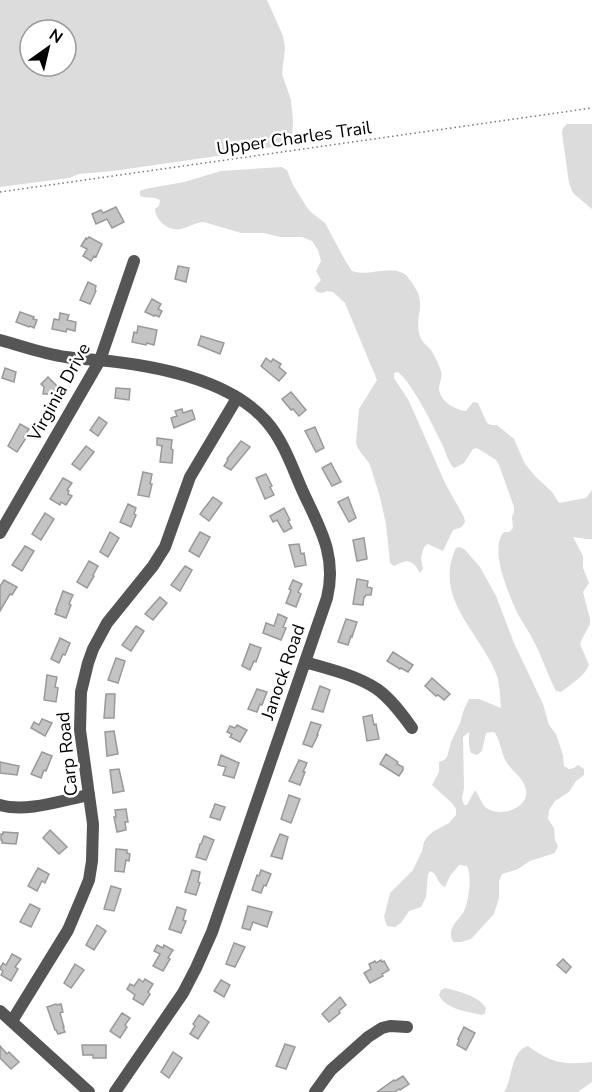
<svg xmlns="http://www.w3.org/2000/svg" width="592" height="1092" viewBox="0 0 592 1092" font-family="'Nunito Sans',sans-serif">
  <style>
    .green { fill: #dcdcdc; fill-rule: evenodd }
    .building { fill: #c4c4c4; stroke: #999; stroke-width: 1.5 }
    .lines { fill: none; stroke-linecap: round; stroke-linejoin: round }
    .path { stroke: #777; stroke-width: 1.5; stroke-dasharray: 1.5 3; stroke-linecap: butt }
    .minor { stroke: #555; stroke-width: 12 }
    .labels { text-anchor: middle; stroke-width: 5; stroke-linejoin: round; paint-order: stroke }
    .street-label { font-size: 18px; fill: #000; stroke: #fff }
  </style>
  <rect width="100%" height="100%" fill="#fff"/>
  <g class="green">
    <path d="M0 0H267L283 36 285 48 282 74 291 100 293 121 292 139 288 142 278 146 238 153 113 171 79 174 69 178 0 187ZM30 30H66V66H30Z"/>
    <polygon points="567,124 592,124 592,209 573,193 569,183 562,133 563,128"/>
    <path d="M282 167 287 170 293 185 308 209 312 213 325 223 346 262 352 271C368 277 387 265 403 273 407 275 409 279 412 283 429 306 413 316 420 336 422 343 427 345 431 350 435 356 439 365 441 371 443 378 439 383 439 389 440 401 455 410 466 411L473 402 478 403 487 423 491 425H497L514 439 525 464 536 477 552 492 559 503 586 498 592 490V539H587L573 537 583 556V568L589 583 583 592 590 619V624L582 639 580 644 589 665C584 677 571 684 561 692L556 691C547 674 542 656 533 640 529 631 523 624 519 616 510 598 488 549 504 532H509L513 528 512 517 514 512V507L499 465 496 460 477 448 473 449 464 463 454 468C447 461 446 451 441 442 433 425 412 383 398 372L394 373V378L409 401 445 483 464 517 465 522 462 527 453 530 443 551 428 544 424 547 421 558 423 569 420 573C412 560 409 558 394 566L390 563 386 524 380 497 370 465C366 457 357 451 356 442L359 409 377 380 345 303 333 292 327 291 322 293 317 292 314 288 321 280 316 271 321 261 318 250 312 241 302 237H280L264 233H241L204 222C195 222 188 228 180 229 168 231 156 221 155 209L159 206 160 200C153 196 147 199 140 196V191L145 189 184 182 221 171Z"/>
    <path d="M460 547 465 550 480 567 496 596 514 643 543 704 549 725 556 734 563 755 564 766 569 769 574 768 578 765 584 769V775L576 781 569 792 555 801 549 810 548 819 554 828 555 840 558 846 555 853 530 861 518 869 502 874 499 881V898L494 914 471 939 461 942H453C446 926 459 922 465 909 469 898 472 876 467 866L459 865 450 876 445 887C437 884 438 874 430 871L428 874 426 897 421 907 409 911 401 923 395 927 387 926 384 917 390 893 413 870 422 851 424 842 427 837 434 831 449 823 456 815V809L452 803 432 785 439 772V762L444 760 447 757 451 742 460 723 463 712 469 699H479L501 708C500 696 500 682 495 671 478 631 433 597 456 548ZM469 732V745L471 753 477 755 482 751 486 733 493 732 495 733C501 742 501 754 507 763 513 772 524 778 526 790 529 808 502 817 488 809 481 805 480 796 475 790L467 805H464L462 798 464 788 463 737Z"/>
    <path d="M445 988C458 991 479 996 486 1008L485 1013 482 1015C468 1012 445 1009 439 995L441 990Z"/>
    <path d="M528 1046C551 1063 563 1065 592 1062V1082L578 1092H504C513 1079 510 1051 528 1046Z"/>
  </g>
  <g class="building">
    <polygon points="116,207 124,222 112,228 107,219 96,224 92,214 101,210 103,213"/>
    <polygon points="89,237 102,244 96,257 94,256 91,261 83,256 87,249 81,246 86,238 87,239"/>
    <polygon points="178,266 189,268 186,282 175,279"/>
    <polygon points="88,282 96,286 95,290 96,291 90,304 80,300"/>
    <polygon points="152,299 161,304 158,309 162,311 159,317 155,315 154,316 145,312"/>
    <polygon points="20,312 34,317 33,319 37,320 34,328 30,326 29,327 16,322"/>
    <polygon points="60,313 69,315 67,320 76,322 75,331 67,329 66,332 52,329 54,319 59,320"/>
    <polygon points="138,326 157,330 154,345 147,343 146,345 132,342 134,332 137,333"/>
    <polygon points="201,336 224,343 220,354 198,345"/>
    <polygon points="266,358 271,362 273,359 281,364 279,367 286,373 279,381 261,366"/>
    <polygon points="5,368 16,372 14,382 2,378"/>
    <polygon points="48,377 58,387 50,394 43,394 44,387 41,384"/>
    <polygon points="116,388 130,389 129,400 115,398"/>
    <polygon points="291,392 306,410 299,416 293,409 291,410 282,399"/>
    <polygon points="182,409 183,413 192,410 195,419 174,428 171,418 177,416 175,411"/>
    <polygon points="99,417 107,423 98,436 90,430"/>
    <polygon points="20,424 29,429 24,437 26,438 17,452 8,446"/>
    <polygon points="315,427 324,448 316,452 305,431"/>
    <polygon points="157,438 172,440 171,449 173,450 172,463 160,462 162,446 157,445"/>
    <polygon points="241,441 250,447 231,470 224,466 228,460 227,459"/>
    <polygon points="86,446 94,452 80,470 72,464"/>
    <polygon points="331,463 341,482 332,486 322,468"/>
    <polygon points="143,472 152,474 150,484 152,484 149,497 138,495"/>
    <polygon points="266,474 272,486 270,487 274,495 265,499 256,478"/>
    <polygon points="63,478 72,483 67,490 69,491 68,494 72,496 66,505 61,502 60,505 50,499"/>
    <polygon points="213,497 222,503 209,521 200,514"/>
    <polygon points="348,497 356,518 349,522 338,502"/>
    <polygon points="128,504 136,508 134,514 136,515 131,527 120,522"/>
    <polygon points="284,508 290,520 288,521 292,528 284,532 277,520 273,522 270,516"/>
    <polygon points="45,513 54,519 41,540 32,534"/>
    <polygon points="110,532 119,538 108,557 100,552"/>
    <polygon points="200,532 210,537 199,557 189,551"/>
    <polygon points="364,538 367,559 357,561 353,540"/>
    <polygon points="299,544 301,554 304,553 306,565 295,567 289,545"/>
    <polygon points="25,546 34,551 22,571 12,565"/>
    <polygon points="89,561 98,566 93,575 94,576 87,588 77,582"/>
    <polygon points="185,566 192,570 180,591 171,585"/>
    <polygon points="357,579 368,581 367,587 372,588 371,595 366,595 365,597 364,597 363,605 353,604"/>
    <polygon points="4,580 17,587 12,595 10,594 0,611 0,586"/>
    <polygon points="293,580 302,584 298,592 301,594 296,607 286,603 291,590 289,589"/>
    <polygon points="63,591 73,595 69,604 71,605 66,618 55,614 57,610 56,610"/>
    <polygon points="160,597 167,603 153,620 145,614"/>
    <polygon points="278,614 287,618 283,627 286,628 281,640 263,633 266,623 274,626"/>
    <polygon points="346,619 357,622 352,637 351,636 348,645 338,642"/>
    <polygon points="136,626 144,631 131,651 122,645"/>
    <polygon points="60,638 70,643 65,655 63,654 59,663 51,659"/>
    <polygon points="250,644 261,648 256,662 254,661 250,670 242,666"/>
    <polygon points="393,652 413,665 408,672 401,668 400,669 387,661"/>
    <polygon points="116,658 125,661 118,683 108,680"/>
    <polygon points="47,675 57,677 55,687 58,688 56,702 44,700"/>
    <polygon points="432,678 450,694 444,700 438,695 436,696 425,686"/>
    <polygon points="320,686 330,690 323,712 312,709"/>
    <polygon points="257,689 267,692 262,705 260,704 257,712 248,709"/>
    <polygon points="106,694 115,694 114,718 104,718"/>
    <polygon points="372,715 374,725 376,724 379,739 367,741 363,717"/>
    <polygon points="42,719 52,723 45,736 31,728 34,722 39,725"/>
    <polygon points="311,722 321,725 317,735 318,735 312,747 303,744"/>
    <polygon points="237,725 247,730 240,742 230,737 232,734 227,732 230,726 235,728"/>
    <polygon points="114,731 118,754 107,756 105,732"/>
    <polygon points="42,752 52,756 46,771 44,770 41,778 31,774"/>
    <polygon points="386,754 398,762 397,764 403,767 403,770 399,776 380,764"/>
    <polygon points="221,755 239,763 234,778 223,775 226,767 218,765"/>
    <polygon points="299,760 307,763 303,772 305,772 300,785 289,781"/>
    <polygon points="0,762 19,766 17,775 0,773"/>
    <polygon points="119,769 124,791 113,793 110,770"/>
    <polygon points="289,795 300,799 291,823 281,819"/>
    <polygon points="215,804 225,807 220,820 210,817"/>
    <polygon points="126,809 128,822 125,822 126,830 117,832 114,817 116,817 115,810"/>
    <polygon points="50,830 67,847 59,854 43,838"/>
    <polygon points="3,832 18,833 16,844 2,843 2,840 1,840 1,834 3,834"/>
    <polygon points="280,834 288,837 282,859 271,856"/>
    <polygon points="204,836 214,840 206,860 196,857 200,844 201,844"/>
    <polygon points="116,849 127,850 127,853 130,854 129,861 126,860 124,872 115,871"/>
    <polygon points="38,868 49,874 45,883 42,881 37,891 28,886"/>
    <polygon points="192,870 200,872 198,882 200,883 196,895 185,892"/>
    <polygon points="261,870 271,874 266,886 264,885 261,893 252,890 257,875 259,876"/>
    <polygon points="111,886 121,889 114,911 104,909"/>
    <polygon points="30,904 40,909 31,927 20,922"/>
    <polygon points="248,906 272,912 267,927 253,922 250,930 242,928"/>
    <polygon points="177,907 186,910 183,920 186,921 181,933 169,929"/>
    <polygon points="97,925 106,931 94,950 86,945"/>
    <polygon points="234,943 245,947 235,967 226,964"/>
    <polygon points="157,945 163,948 164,945 173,950 168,958 170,959 163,971 153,966 160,954 154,951"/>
    <polygon points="12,954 21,959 15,967 18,969 11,981 1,975 3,971 0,969 0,968 3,963 6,965"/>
    <polygon points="563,959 571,967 566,973 557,965"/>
    <polygon points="381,960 382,962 384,961 389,970 382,974 383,976 370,983 364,973 371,969 369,964 375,961 376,963"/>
    <polygon points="75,964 84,970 71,988 64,983"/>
    <polygon points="139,979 143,982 145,979 153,984 148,992 150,994 143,1005 133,999 135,995 127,989 130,984 134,986"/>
    <polygon points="221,980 230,985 224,997 214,991"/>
    <polygon points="340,997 346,1005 339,1011 340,1013 329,1022 322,1014"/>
    <polygon points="56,1004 57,1005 61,1004 63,1012 60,1013 64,1027 63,1027 65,1032 58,1034 56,1030 55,1030 47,1007"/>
    <polygon points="122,1013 130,1018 125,1025 127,1027 120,1038 110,1031"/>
    <polygon points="199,1015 209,1022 198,1039 190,1034 195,1026 193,1024"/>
    <polygon points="464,1027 475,1033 466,1050 457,1045 459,1040 458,1039"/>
    <polygon points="285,1044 295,1047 286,1069 276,1066"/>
    <polygon points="82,1045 106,1045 106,1058 93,1058 93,1055 83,1055"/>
    <polygon points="0,1046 7,1054 9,1052 19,1062 11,1069 0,1058"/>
    <polygon points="173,1052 182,1058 169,1078 161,1072"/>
    <polygon points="403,1076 409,1084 400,1090 399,1089 395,1092 377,1092 394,1080 395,1081"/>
  </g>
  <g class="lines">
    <polyline class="path" points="0,192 592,108"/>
    <g class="minor">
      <path d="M0 340C22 346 44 354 66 357 77 359 88 359 98 360 152 365 229 379 266 421 284 441 293 470 304 494 321 530 337 557 327 598L212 932 196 968 183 993 115 1092"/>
      <polyline points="0,533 100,360 134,261"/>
      <path d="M305 662C328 669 356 675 377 689 391 699 402 714 412 728"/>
      <path d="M0 805C26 813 63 800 89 795"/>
      <polyline points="0,1011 89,1092"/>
      <polyline points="12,1021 68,930 82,897 89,880 92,861 93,824 80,730 81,692 88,663 93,649 107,623 153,566 165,547 190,477 237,398"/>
      <polyline points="315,1092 331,1070 368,1037 382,1028 390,1026 407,1027"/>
    </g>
  </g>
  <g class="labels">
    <g class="street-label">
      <text transform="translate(294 138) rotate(-8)" y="6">Upper Charles Trail</text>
      <text transform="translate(59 392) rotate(-61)" y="6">Virginia Drive</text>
      <text transform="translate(283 672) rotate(-71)" y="6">Janock Road</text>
      <text transform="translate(67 754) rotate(-96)" y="6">Carp Road</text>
    </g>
  </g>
  <g transform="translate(48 48) rotate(34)"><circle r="28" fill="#ffffff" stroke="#999999" stroke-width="1.5"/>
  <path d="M0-4.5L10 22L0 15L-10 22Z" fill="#000000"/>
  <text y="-9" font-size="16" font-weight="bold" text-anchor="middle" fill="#000000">N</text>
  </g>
</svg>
